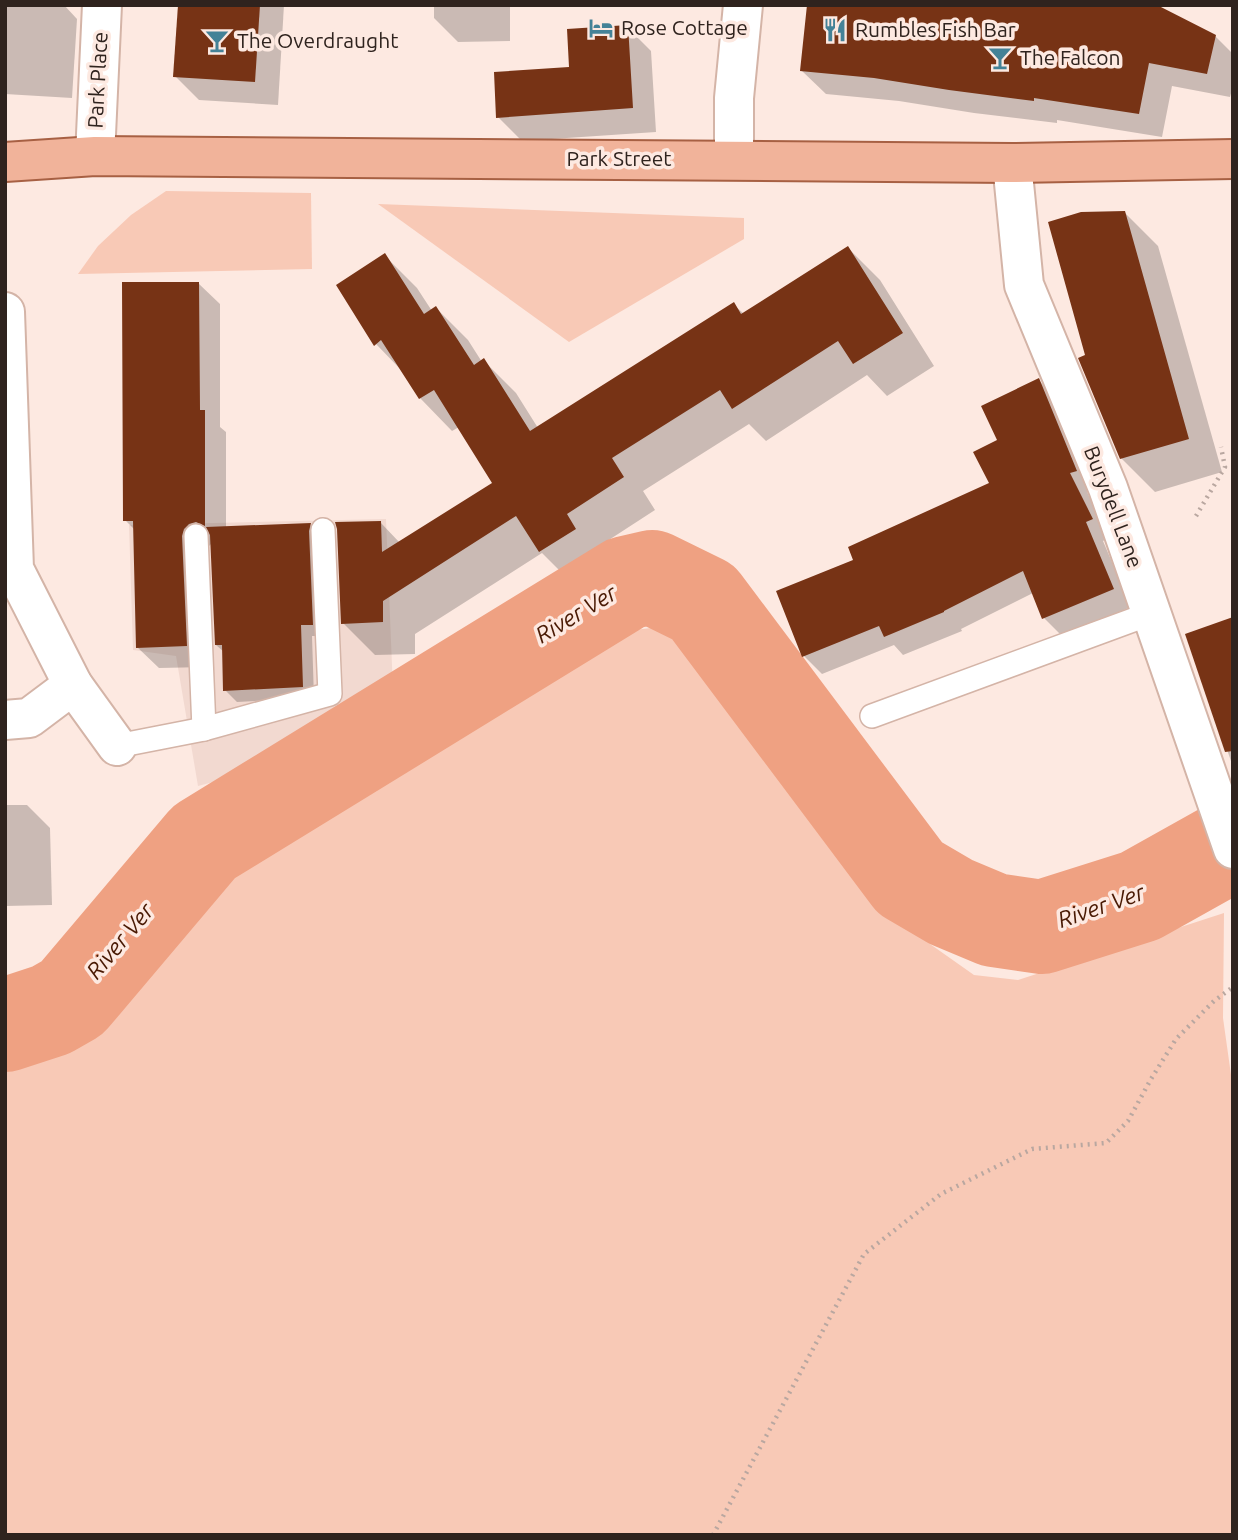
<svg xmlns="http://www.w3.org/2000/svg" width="1238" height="1540" viewBox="0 0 1238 1540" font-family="Ubuntu,sans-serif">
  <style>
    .built { fill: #f2d9d0 }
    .green { fill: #f8c9b6 }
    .shadow { fill: #0003 }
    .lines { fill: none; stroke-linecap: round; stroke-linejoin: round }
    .river { stroke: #efa182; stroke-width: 94 }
    .building { fill: #773315 }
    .service-casing { stroke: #d4b4a7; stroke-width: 26 }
    .minor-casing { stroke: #d4b4a7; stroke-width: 42 }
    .tertiary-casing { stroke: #d4b4a7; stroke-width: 42 }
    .primary-casing { stroke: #a76043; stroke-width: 42 }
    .path { stroke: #b9a7a0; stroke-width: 4.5; stroke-dasharray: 2 5; stroke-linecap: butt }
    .service { stroke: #fff; stroke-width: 23 }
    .minor { stroke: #fff; stroke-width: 38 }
    .tertiary { stroke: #fff; stroke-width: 38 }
    .primary { stroke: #f1b39a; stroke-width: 38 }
    .labels { text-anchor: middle; stroke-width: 7; stroke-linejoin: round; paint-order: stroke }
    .poi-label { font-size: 21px; fill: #2f231e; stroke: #fde9e1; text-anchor: start }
    .street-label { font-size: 21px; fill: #2f231e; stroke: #fde9e1 }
    .water-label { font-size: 23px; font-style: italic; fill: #491903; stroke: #fde9e1 }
  </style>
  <rect width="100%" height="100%" fill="#fde9e1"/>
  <polygon class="built" points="386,519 393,690 369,712 266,768 198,786 176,656 133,650 129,525"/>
  <g class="green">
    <polygon points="166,191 311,193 312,269 78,274 98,246 131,215"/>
    <polygon points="378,204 744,218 744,239 569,342"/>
    <polygon points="659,627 709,649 930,944 974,975 1018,980 1224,913 1223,1018 1233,1089 1233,1535 5,1535 5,1048 48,1042 82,1016 190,892 327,783 602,634"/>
  </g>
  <g class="shadow">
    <polygon points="5,5 64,5 77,19 72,98 5,94"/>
    <polygon points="180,5 284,5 278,105 199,100 175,76"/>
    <polygon points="434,5 510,5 510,41 458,42 434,18"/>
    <polygon points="627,27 651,51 656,132 522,141 498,117 571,68"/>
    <polygon points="1215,36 1233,54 1233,86 1230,97 1172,86 1162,137 1057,120 1057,123 974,113 899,101 826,94 802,71"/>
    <polygon points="1124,212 1158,246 1222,472 1155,492 1121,458 1087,356"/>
    <polygon points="848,248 880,280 934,366 887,396 867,375 766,441 749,424 643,491 655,510 598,547 607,562 572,583 542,553 415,634 415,654 375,655 343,623 381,523 400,543 494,484 459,427 452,431 420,398 404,373 376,344 385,256 417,288 432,311 436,308 468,340 482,362 483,360 516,393 538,428 733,304 744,314"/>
    <polygon points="198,283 220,304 220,427 226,432 226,528 310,525 322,537 324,636 312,636 314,698 237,702 225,690 224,652 216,645 212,543 205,550 207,667 159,668 137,647 135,530 125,520"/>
    <polygon points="1038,380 1057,398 1094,490 1087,492 1110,537 1103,541 1131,607 1062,636 1044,618 1033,593 961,629 962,631 903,655 894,645 822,674 804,656 855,561 991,484 999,441"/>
    <polygon points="1233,630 1233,767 1188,635"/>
    <polygon points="5,805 27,805 50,828 52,905 5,906"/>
  </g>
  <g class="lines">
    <polyline class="river" points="5,1025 51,1010 72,998 204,842 626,583 652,577 703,602 910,878 951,902 994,920 1042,927 1140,896 1233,844"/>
  </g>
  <g class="building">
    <polygon points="178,5 260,5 255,82 173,77"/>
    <polygon points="807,5 1157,5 1216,35 1207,74 1149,63 1139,114 1034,98 1034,101 949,90 874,78 800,71"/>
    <polygon points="628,25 633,108 496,118 494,72 569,67 567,29"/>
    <polygon points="1125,211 1189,439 1120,459 1078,358 1085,355 1048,222 1081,212"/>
    <polygon points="848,246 903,333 853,364 838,341 732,409 720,390 612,458 624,477 567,514 576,529 539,552 516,516 383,601 383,622 341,624 337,529 335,522 381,521 382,552 492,483 434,390 419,399 381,340 374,346 336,285 385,253 424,314 436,306 474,365 484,358 530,431 734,302 741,314"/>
    <polygon points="122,282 199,282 200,410 205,410 205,526 196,522 189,524 184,529 182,536 187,646 136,648 133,521 123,521"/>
    <polygon points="1039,378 1077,471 1070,473 1093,519 1086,522 1114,589 1042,619 1023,571 944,611 944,612 884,637 879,626 802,657 776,591 853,560 848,547 989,483 973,452 997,440 981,406"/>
    <polygon points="311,523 309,531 313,625 301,625 303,687 223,691 222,645 215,645 210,535 206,527"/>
    <polygon points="1233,617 1233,751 1225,752 1185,634"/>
  </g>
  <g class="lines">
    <g class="service-casing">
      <g id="service">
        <polyline points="196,536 204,729"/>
        <polyline points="872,716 1152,613"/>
        <polyline points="117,746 204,729 330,694 323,530"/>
      </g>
    </g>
    <g class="minor-casing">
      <g id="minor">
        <polyline points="95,156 102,5"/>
        <polyline points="1012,163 1024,285 1108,488 1233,849"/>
        <polyline points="5,312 14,569 73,685 117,746"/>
        <polyline points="5,720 29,718 73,685"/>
      </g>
    </g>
    <g class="tertiary-casing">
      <polyline id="tertiary" points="734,160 734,98 743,5"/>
    </g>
    <g class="primary-casing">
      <polyline id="primary" points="5,162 95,156 1012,163 1233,159"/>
    </g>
    <g class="path">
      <polyline points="1196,516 1225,467 1221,447"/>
      <polyline points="713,1535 864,1254 941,1194 1032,1149 1106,1143 1128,1121 1151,1079 1176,1039 1214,1001 1233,987"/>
    </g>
    <use href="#service" class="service"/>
    <use href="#minor" class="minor"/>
    <use href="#tertiary" class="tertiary"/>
    <use href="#primary" class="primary"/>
  </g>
  <defs>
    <g id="hotel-bare" transform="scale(1.89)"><path d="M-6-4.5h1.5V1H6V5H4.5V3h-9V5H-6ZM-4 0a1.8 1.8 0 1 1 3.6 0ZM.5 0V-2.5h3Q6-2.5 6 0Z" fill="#448297" stroke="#fde9e1" stroke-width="2.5" paint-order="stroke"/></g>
    <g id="restaurant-bare" transform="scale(1.89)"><path d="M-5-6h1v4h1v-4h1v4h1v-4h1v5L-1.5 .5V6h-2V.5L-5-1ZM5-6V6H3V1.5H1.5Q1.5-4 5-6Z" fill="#448297" stroke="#fde9e1" stroke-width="2.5" paint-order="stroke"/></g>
    <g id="bar-bare" transform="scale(1.89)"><path d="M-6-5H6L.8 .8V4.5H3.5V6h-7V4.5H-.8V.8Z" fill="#448297" stroke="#fde9e1" stroke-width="2.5" paint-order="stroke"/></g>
  </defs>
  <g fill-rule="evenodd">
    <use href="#hotel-bare" x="601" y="28"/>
    <use href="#restaurant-bare" x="835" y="30"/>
    <use href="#bar-bare" x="217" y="41"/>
    <use href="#bar-bare" x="1000" y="58"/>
  </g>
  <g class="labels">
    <g class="poi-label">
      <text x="621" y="35">Rose Cottage</text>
      <text x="855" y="37">Rumbles Fish Bar</text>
      <text x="237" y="48">The Overdraught</text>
      <text x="1020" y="65">The Falcon</text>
    </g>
    <g class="street-label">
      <text transform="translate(98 80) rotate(-87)" y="7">Park Place</text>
      <text x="619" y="166">Park Street</text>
      <text transform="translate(1113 507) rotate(69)" y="7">Burydell Lane</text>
    </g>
    <g class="water-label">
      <text transform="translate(576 614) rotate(-31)" y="8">River Ver</text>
      <text transform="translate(1101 906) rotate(-19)" y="8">River Ver</text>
      <text transform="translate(120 941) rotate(-50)" y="8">River Ver</text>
    </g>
  </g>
  <rect width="1238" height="1540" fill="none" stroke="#2f231e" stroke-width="14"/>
</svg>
